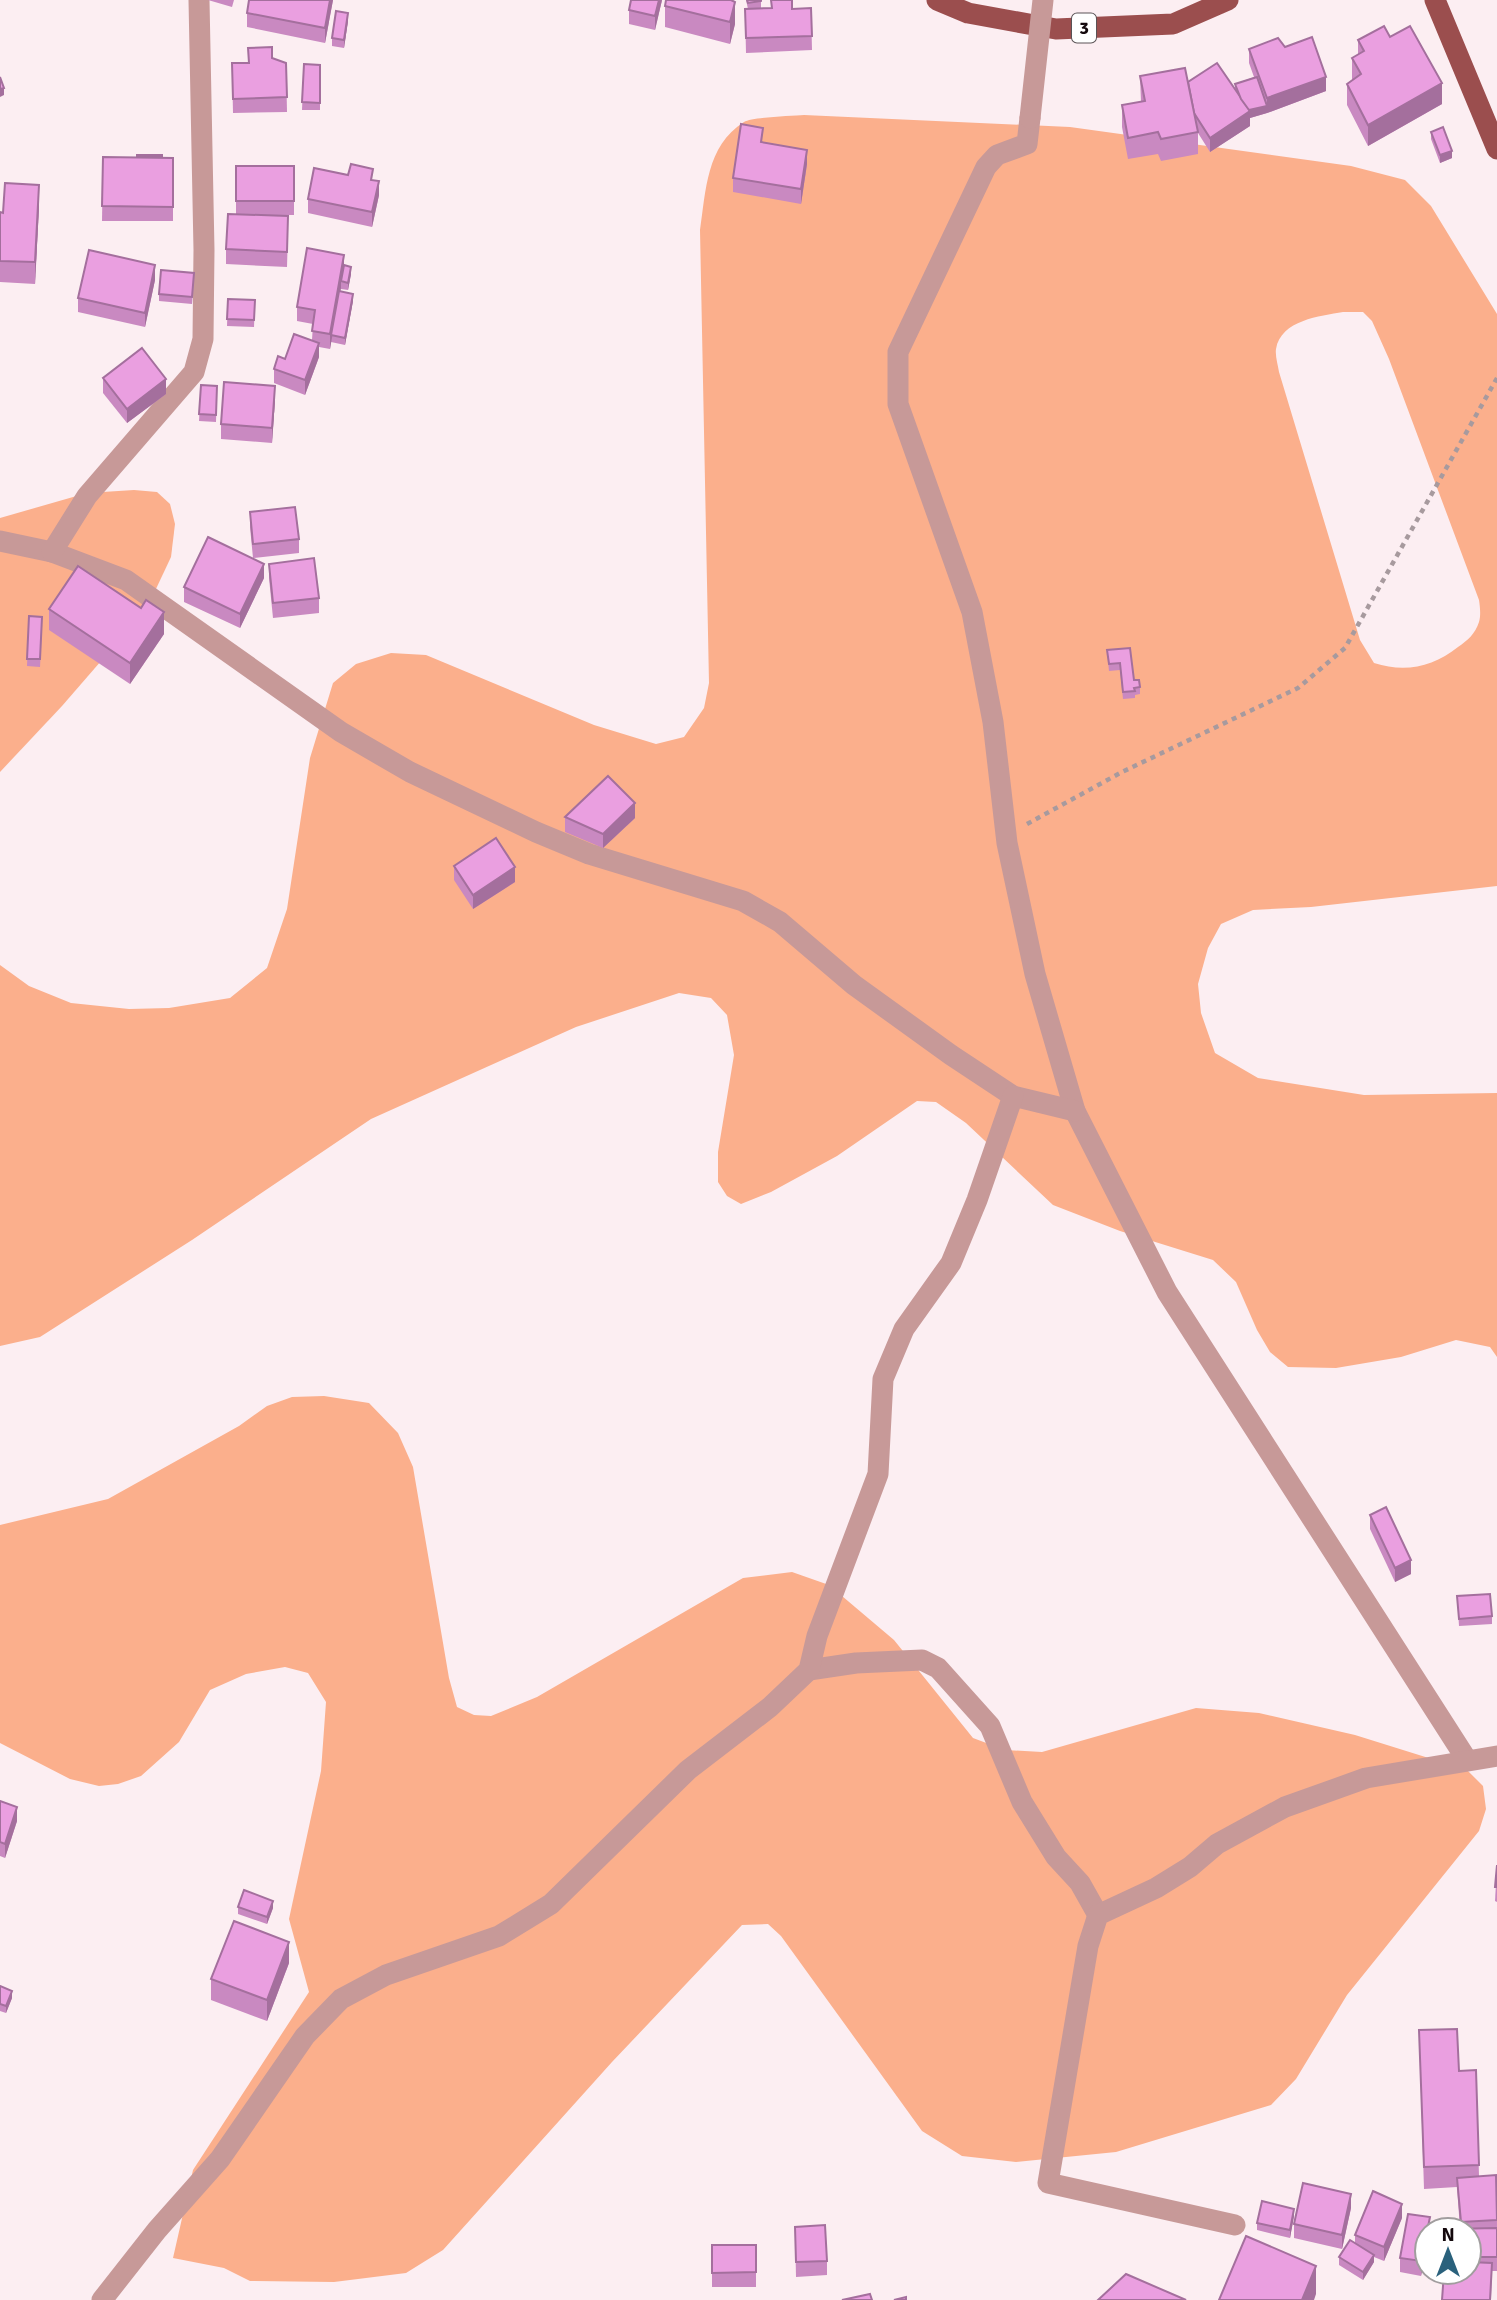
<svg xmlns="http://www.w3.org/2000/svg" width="1497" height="2300" viewBox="0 0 1497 2300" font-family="Signika,sans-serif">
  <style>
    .green { fill: #fbaf8c; fill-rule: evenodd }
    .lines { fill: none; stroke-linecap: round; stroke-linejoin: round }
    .path { stroke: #a79a9e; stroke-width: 4.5; stroke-dasharray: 5 5; stroke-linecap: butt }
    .minor { stroke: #c79998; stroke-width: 21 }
    .major { stroke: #9b4e4e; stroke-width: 21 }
    .minor-bridge { stroke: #c79998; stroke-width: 21 }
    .wall { fill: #c989c1 }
    .shaded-wall { fill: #a46f9d }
    .building { fill: #ea9fe0; stroke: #a46f9d; stroke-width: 2 }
    .labels { text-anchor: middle; stroke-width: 5; stroke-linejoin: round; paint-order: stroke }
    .shield { fill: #fff; stroke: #5a5356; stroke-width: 2 }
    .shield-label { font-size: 18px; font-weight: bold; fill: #14090d }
  </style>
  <rect width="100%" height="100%" fill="#fceef2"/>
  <g class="green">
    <path d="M804 115 1070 127 1351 166 1405 180 1431 206 1497 314V886L1311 907 1253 910 1221 924 1208 948 1198 984 1201 1013 1215 1053 1258 1078 1364 1095 1497 1093V1357L1490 1347 1456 1340 1401 1357 1336 1368 1288 1367 1270 1352 1257 1330 1236 1282 1213 1260 1120 1231 1053 1205 966 1123 936 1102 917 1101 837 1156 771 1192 741 1204 727 1196 718 1182V1152L734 1055 727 1015 711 998 679 993 576 1027 371 1119 192 1240 40 1337 0 1346V965L29 986 71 1003 129 1009 169 1008 230 998 267 968 287 909 310 758 333 683 356 664 391 653 426 655 594 725 656 744 684 737 704 708 709 683 700 230C706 191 706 146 744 122 752 117 792 116 804 115ZM1343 312H1363L1372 321 1389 359 1479 600C1480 607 1481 615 1479 622 1475 634 1468 640 1458 647 1433 667 1405 673 1374 663L1360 640 1279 372C1278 365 1275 356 1276 349 1281 320 1320 316 1343 312Z"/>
    <polygon points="134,490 157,492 170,504 175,524 171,557 147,608 62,706 0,772 0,518 87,493"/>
    <polygon points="324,1396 369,1403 398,1433 413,1467 449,1678 457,1707 474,1715 491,1716 537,1697 743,1578 792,1572 829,1585 894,1640 973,1738 1005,1750 1042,1752 1196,1708 1259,1713 1355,1735 1467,1770 1483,1786 1486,1809 1479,1831 1347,1995 1296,2079 1271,2105 1116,2152 1016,2162 962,2156 922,2131 781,1936 768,1924 742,1925 612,2062 443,2250 406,2273 334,2282 250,2281 224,2268 173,2258 193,2170 309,1992 289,1919 321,1771 326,1702 308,1673 285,1667 246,1674 210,1690 179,1742 141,1776 118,1784 99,1786 70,1779 0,1743 0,1525 108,1499 239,1426 267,1406 292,1397"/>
  </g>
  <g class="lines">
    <polyline class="path" points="1027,824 1122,772 1298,688 1345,648 1497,378"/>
    <g class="minor">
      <polyline points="1030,118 1027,144 997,155 986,167 898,352 898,404 972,612 993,722 1007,843 1035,974 1075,1111 1167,1292 1467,1760"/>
      <polyline points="0,541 52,552 126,580 341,732 410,772 536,832 589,854 743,901 780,922 854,985 951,1055 1013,1096 1075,1111"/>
      <polyline points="52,552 87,496 194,372 203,339 204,250 199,0"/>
      <polyline points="809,1670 856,1663 922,1660 938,1668 990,1726 1022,1802 1056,1857 1080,1883 1098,1915"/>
      <polyline points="1235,2225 1048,2183 1088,1946 1098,1915 1156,1888 1190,1867 1217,1844 1285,1807 1366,1778 1497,1756"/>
      <polyline points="102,2300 157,2230 220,2159 305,2036 341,1999 386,1975 499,1936 551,1904 688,1770 770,1707 809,1670 817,1636 878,1474 883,1379 904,1329 951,1263 977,1200 1013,1096"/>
    </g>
    <g class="major">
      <polyline points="937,0 968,13 1056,29 1173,24 1228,0"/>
      <polyline points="1435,0 1497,149"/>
    </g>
    <polyline class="minor-bridge" points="1030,118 1043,0"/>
  </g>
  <g class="wall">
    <polygon points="208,0 234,0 232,7"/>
    <polygon points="333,0 325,43 247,27 247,13"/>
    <polygon points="662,0 655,30 629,24 629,10"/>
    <polygon points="666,0 733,0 735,24 730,44 665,27 665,6"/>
    <polygon points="746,0 761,0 761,8 811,8 812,50 746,53 745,9 748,9"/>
    <polygon points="348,21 344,48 332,46 332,38"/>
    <polygon points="1390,37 1442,104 1368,146 1347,105 1347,84 1352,80 1352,58 1358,55 1358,40"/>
    <polygon points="1249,49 1326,91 1267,113 1250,118 1250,126 1210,152 1198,133 1198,154 1161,161 1158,154 1128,159 1122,127 1122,105 1141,102 1140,76 1235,89 1235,84 1254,77 1249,63"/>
    <polygon points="232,63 286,63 287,112 233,113"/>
    <polygon points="304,64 320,65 320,110 302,110"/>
    <polygon points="1431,132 1452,158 1440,163 1431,139"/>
    <polygon points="103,157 173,158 173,221 102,221"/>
    <polygon points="807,164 801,204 733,192 733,178"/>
    <polygon points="236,166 294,166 294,215 269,215 288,231 287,267 226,264 226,249 236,214"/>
    <polygon points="348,175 373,180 379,195 372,227 308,213 308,199"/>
    <polygon points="39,207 35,284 0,282 0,212"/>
    <polygon points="344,265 351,274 348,290 341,289 341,288 340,291 353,301 345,345 331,342 330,349 319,347 319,357 305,395 274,383 274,369 285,359 312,340 313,324 297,321 297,307"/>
    <polygon points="155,280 145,327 78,312 78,298"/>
    <polygon points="194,280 192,304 159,301 159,294"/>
    <polygon points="228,299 255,300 254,327 227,326"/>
    <polygon points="103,378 166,394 127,423 103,393"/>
    <polygon points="201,385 217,386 216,422 199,421"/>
    <polygon points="275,400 272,443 221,439 221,424"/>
    <polygon points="250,512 299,539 299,553 253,558 264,578 240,628 184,602 184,587 253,558 250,527"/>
    <polygon points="269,564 319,598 319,613 273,618 269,578"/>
    <polygon points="49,609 164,634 130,684 49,630"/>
    <polygon points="29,616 42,625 40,667 27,666"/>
    <polygon points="1130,648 1134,680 1140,687 1140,694 1135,695 1135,698 1123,699 1120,670 1109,671 1107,650"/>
    <polygon points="565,817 635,818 603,848 565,832"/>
    <polygon points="454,866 515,882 473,909 454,880"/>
    <polygon points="1370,1515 1411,1574 1395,1582 1370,1529"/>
    <polygon points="1457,1596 1492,1616 1492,1624 1459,1626"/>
    <polygon points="0,1801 17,1821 5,1858 0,1856"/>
    <polygon points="1497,1865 1497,1902 1495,1901"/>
    <polygon points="238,1907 273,1908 267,1924 238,1914"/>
    <polygon points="289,1963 267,2021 211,2000 211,1979"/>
    <polygon points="0,1986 12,1998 6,2013 0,2011"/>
    <polygon points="1419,2030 1459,2071 1476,2070 1479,2176 1497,2189 1497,2271 1492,2271 1491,2300 1442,2300 1469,2272 1469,2230 1460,2229 1457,2187 1424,2189"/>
    <polygon points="1351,2208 1342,2249 1294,2238 1294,2224"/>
    <polygon points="1408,2214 1430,2217 1430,2230 1427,2230 1427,2245 1421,2276 1400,2272 1400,2258"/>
    <polygon points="1294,2216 1290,2238 1257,2230 1257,2223"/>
    <polygon points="1402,2218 1384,2261 1374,2257 1374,2262 1363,2280 1339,2265 1339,2257 1355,2243 1355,2235"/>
    <polygon points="795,2227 827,2261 827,2275 796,2277"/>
    <rect x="712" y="2245" width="44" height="42"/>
  </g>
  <g class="shaded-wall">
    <polygon points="330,0 333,0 325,43 325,28"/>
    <polygon points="659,0 662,0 655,30 655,16"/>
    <polygon points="735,2 735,24 730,44 730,22"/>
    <polygon points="348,13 348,21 344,48 344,40"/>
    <polygon points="1326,77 1326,91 1267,113 1267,98"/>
    <polygon points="1442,83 1442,104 1368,146 1368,125"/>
    <polygon points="4,88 4,95 0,97 0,89"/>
    <polygon points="1267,106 1267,113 1250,118 1250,126 1210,152 1210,138 1247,111"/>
    <polygon points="807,150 807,164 801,204 801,189"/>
    <polygon points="1452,151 1452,158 1440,163 1440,155"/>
    <polygon points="379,181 379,195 372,227 372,212"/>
    <polygon points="39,185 39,207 35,284 35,262"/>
    <polygon points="344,255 344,270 341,281 341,288 330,349 330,334"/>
    <polygon points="155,265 155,280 145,327 145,313"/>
    <polygon points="351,267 351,274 348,290 348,283"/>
    <polygon points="353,294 353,301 345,345 345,338"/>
    <polygon points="319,343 319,357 305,395 305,380"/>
    <polygon points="166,379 166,394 127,423 127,409"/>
    <polygon points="275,386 275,400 272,443 272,428"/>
    <polygon points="264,564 264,578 240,628 240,614"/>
    <polygon points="164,612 164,634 130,684 130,663"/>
    <polygon points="635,803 635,818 603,848 603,834"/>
    <polygon points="515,867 515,882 473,909 473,895"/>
    <polygon points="1411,1560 1411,1574 1395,1582 1395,1568"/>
    <polygon points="17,1807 17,1821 5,1858 5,1844"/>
    <polygon points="273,1901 273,1908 267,1924 267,1917"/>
    <polygon points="289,1942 289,1963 267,2021 267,2000"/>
    <polygon points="12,1991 12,1998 6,2013 6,2006"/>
    <polygon points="1351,2194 1351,2208 1342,2249 1342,2235"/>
    <polygon points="1402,2204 1402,2218 1384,2261 1384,2247"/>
    <polygon points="1294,2209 1294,2216 1290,2238 1290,2230"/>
    <polygon points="1427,2231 1427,2245 1421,2276 1421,2261"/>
    <polygon points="1374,2255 1374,2262 1363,2280 1363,2272"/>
    <polygon points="1316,2266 1316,2294 1314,2300 1302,2300"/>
  </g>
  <g class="building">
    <polygon points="249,0 330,0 325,28 247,13"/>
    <polygon points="631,0 659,0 655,16 629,10"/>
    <polygon points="666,0 731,0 735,2 730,22 665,6"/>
    <polygon points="747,0 761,0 761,1 748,3"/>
    <polygon points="771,0 792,0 792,9 811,8 812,36 746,38 745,9 772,8"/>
    <polygon points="336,11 348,13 344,40 332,38"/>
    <polygon points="1384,26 1390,37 1410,26 1442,83 1368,125 1347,84 1361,74 1352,58 1364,51 1358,40"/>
    <polygon points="1312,37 1326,77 1267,98 1249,49 1278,38 1285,47"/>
    <polygon points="272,47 272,58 286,63 287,97 233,99 232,63 249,63 248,48"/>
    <polygon points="1217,63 1250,111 1210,138 1194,113 1188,82"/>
    <polygon points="304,64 320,65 320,103 302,102"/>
    <polygon points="1185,68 1198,132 1161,139 1158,132 1128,138 1122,105 1145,101 1140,76"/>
    <polygon points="0,77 4,88 0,89"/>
    <polygon points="1257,77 1267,106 1249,110 1241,99 1235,84"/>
    <polygon points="741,124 763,128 761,142 807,150 801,189 733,178"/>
    <polygon points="1443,127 1452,151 1440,155 1431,132"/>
    <rect x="137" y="155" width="25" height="2"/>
    <polygon points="103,157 173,158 173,207 102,206"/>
    <polygon points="351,164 373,169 371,180 379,181 372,212 308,199 314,168 348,175"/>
    <rect x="236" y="166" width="58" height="35"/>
    <polygon points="5,183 39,185 35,262 0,261 0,212 3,213"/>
    <polygon points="228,214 288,216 287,252 226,249"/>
    <polygon points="307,248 344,255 330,334 312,331 315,310 297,307"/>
    <polygon points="89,250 155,265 145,313 78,298"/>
    <polygon points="344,265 351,267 348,283 341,281"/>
    <polygon points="161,270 194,273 192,297 159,294"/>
    <polygon points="339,291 353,294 345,338 331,335"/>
    <polygon points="228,299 255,300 254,320 227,319"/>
    <polygon points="294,334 319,343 305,380 274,369 278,356 285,359"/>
    <polygon points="142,348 166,379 127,409 103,378"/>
    <polygon points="224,382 275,386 272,428 221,424"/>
    <polygon points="201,385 217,386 216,415 199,414"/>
    <polygon points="295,507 299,539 253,544 250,512"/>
    <polygon points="208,537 264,564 240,614 184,587"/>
    <polygon points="314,558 319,598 273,603 269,564"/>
    <polygon points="78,566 141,608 146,600 164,612 130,663 49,609"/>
    <polygon points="29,616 42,617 40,659 27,659"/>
    <polygon points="1130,648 1134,680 1139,680 1140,687 1134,688 1135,691 1123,692 1120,663 1109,664 1107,650"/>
    <polygon points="608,776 635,803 603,834 565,817"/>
    <polygon points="496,838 515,867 473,895 454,866"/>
    <polygon points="1386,1507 1411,1560 1395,1568 1370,1515"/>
    <polygon points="1490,1594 1492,1616 1459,1619 1457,1596"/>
    <polygon points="0,1801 17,1807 5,1844 0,1842"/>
    <polygon points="1497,1865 1497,1887 1495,1887"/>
    <polygon points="244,1890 273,1901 267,1917 238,1907"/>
    <polygon points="234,1921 289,1942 267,2000 211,1979"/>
    <polygon points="0,1986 12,1991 6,2006 0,2004"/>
    <polygon points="1457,2029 1459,2071 1476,2070 1479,2165 1424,2167 1419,2030"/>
    <polygon points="1496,2175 1497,2220 1461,2222 1457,2178"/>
    <polygon points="1303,2183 1351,2194 1342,2235 1294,2224"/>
    <polygon points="1373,2191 1402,2204 1384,2247 1355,2235"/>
    <polygon points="1262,2201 1294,2209 1290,2230 1257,2223"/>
    <polygon points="1408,2214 1430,2217 1421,2261 1400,2258"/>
    <polygon points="825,2225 827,2261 796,2262 795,2227"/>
    <polygon points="1497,2228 1497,2257 1469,2257 1469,2230 1448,2230 1448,2229"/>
    <polygon points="1246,2236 1316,2266 1302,2300 1219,2300"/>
    <polygon points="1350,2240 1374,2255 1363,2272 1339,2257"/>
    <polygon points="712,2245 756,2245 756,2272 712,2273"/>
    <polygon points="1469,2262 1492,2263 1490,2300 1442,2300 1444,2272 1469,2272"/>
    <polygon points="1126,2274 1186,2300 1098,2300"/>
    <polygon points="870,2294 872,2300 842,2300"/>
    <polygon points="906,2297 906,2300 894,2300"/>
  </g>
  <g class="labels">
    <rect class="shield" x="1072" y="13.5" width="24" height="29" rx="5"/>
    <g class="shield-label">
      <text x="1084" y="34">3</text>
    </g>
  </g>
  <g transform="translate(1448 2251)"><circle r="33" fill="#ffffff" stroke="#a19d9e" stroke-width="2"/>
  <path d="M0-5L12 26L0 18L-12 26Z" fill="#2a617c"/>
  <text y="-10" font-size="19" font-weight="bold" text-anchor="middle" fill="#14090d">N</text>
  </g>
</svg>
